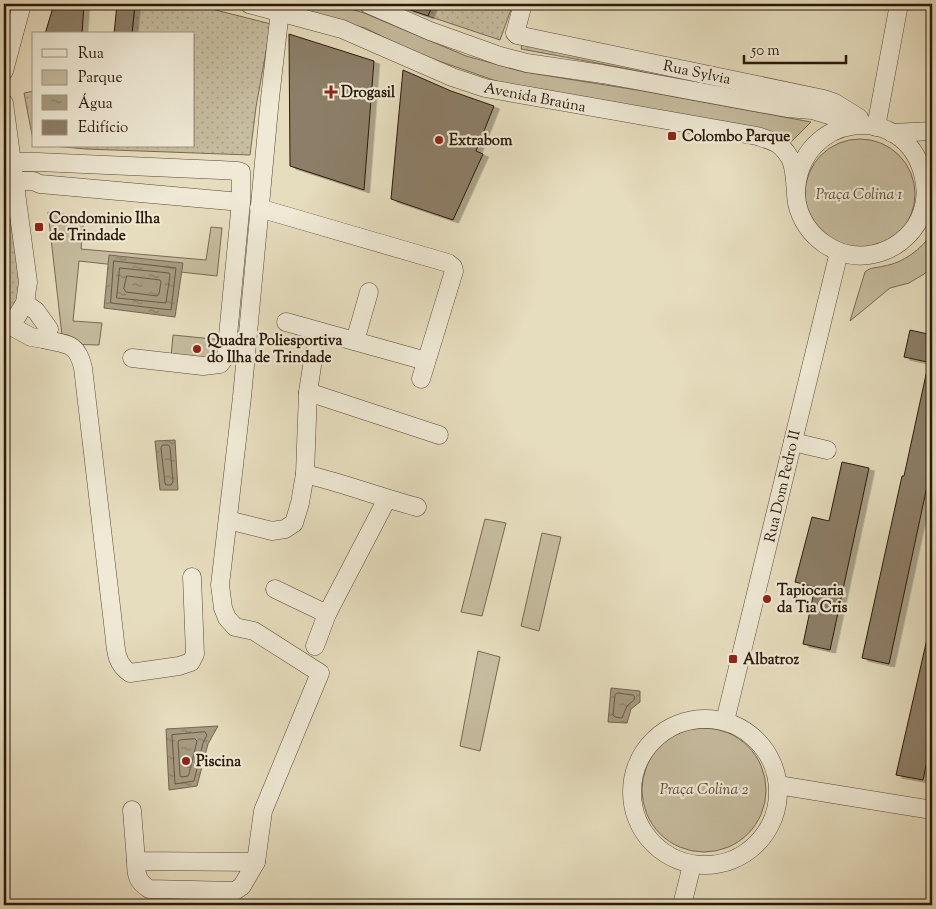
<svg xmlns="http://www.w3.org/2000/svg" width="936" height="909" viewBox="0 0 936 909" font-family="'Sorts Mill Goudy',serif">
  <style>
    .grass { fill: url(#grass-dots); stroke: #786a54 }
    .green { fill: #c6bc9f; stroke: #786a54 }
    .water { fill: url(#water-ripples); stroke: #746650 }
    .lines { fill: none; stroke-linecap: round; stroke-linejoin: round }
    .shore { stroke: #685944; stroke-width: 1 }
    .building { fill: #8c7e67; stroke: #2a1809; filter: url(#shadow) }
    .minor-casing { stroke: #594936; stroke-width: 19 }
    .minor { stroke: #efe9d5; stroke-width: 18 }
    .poi-dot { fill: #8f2418; stroke: #efe9d5; stroke-width: 2 }
    .labels { text-anchor: middle; stroke-width: 4.5; stroke-linejoin: round; paint-order: stroke }
    .street-label { font-size: 15px; fill: #2a1809; stroke: #efe9d5 }
    .poi-label { font-size: 15px; font-weight: bold; fill: #2a1809; stroke: #efe9d5; text-anchor: start }
    .park-label { font-size: 15px; font-style: italic; fill: #594936; stroke: #efe9d5 }
  </style>
  <defs>
    <pattern id="grass-dots" width="8" height="8" patternUnits="userSpaceOnUse" patternTransform="scale(1.25)"><rect width="8" height="8" fill="#c6bc9f"/><path d="M2 2h.1M6 6h.1" fill="none" stroke="#aaa188" stroke-width="1.8" stroke-linecap="round"/></pattern>
    <pattern id="water-ripples" width="26" height="14" patternUnits="userSpaceOnUse" patternTransform="scale(1.25)"><rect width="26" height="14" fill="#a69a80"/><path d="M2 4q2-2 4 0t4 0M15 11q2-2 4 0t4 0" fill="none" stroke="#877d67"/></pattern>
    <filter id="shadow"><feDropShadow dx="5.5" dy="3" stdDeviation="0" flood-color="#0004"/></filter>
  </defs>
  <rect width="100%" height="100%" fill="#e6ddbe"/>
  <filter id="stains"><feTurbulence type="fractalNoise" baseFrequency=".004" numOctaves="4"/><feColorMatrix values="0 0 0 0 .2 0 0 0 0 .09 0 0 0 0 .02 0 0 0 .5 -.17"/></filter>
  <radialGradient id="worn" r=".72"><stop offset=".6" stop-color="#630" stop-opacity="0"/><stop offset="1" stop-color="#630" stop-opacity=".3"/></radialGradient>
  <g class="grass">
    <polygon points="135,4 192,4 271,24 256,107 250,155 86,149 53,146 194,146 194,34 132,34"/>
    <polygon points="433,4 513,4 500,40 428,16"/>
    <path d="M523 41 705 79 703 85C642 71 581 60 521 49Z"/>
    <polygon points="34,91 34,145 24,93"/>
    <polygon points="4,172 22,286 18,304 4,324"/>
  </g>
  <g class="green">
    <polygon points="274,4 335,4 364,13 466,56 524,72 643,91 811,122 789,144 502,83 416,53 365,28"/>
    <circle cx="860" cy="194" r="55"/>
    <polygon points="48,212 84,217 81,249 206,260 211,227 222,228 217,276 79,261 73,321 102,323 99,345 63,344"/>
    <path d="M932 233V266L924 274 909 283 890 288 850 321 865 272C870 267 877 268 884 266 903 263 922 249 932 233Z"/>
    <polygon points="173,335 223,340 220,361 171,357"/>
    <polygon points="485,519 506,523 482,616 461,612"/>
    <polygon points="542,533 561,537 539,631 521,626"/>
    <polygon points="478,651 500,657 480,751 460,746"/>
    <circle cx="704" cy="790" r="62"/>
  </g>
  <g class="water">
    <polygon points="109,255 183,263 175,317 104,308"/>
    <polygon points="175,440 178,490 160,490 155,441"/>
    <polygon points="611,688 640,691 640,702 631,709 627,723 608,722"/>
    <polygon points="218,726 208,744 197,786 169,790 166,729"/>
  </g>
  <g class="lines">
    <g class="shore">
      <polygon points="114,261 176,268 171,310 111,303"/>
      <polygon points="120,268 169,273 170,275 166,303 117,298"/>
      <polygon points="127,276 160,280 161,282 159,294 157,296 126,292 124,289"/>
      <polygon points="163,445 168,445 170,447 173,482 171,485 166,485 165,483 161,448"/>
      <polygon points="618,693 633,695 635,697 634,700 627,706 622,718 615,717 613,715 615,695"/>
      <polygon points="205,732 207,735 203,743 194,781 175,784 172,735"/>
      <polygon points="195,739 197,741 189,774 188,776 181,777 180,775 178,741 180,740"/>
    </g>
  </g>
  <g class="building">
    <polygon points="54,4 84,4 82,34 45,34"/>
    <polygon points="117,4 135,4 132,34 114,34"/>
    <polygon points="398,4 433,4 428,16 399,6"/>
    <polygon points="289,34 374,61 364,190 290,166"/>
    <polygon points="403,70 451,91 494,106 476,151 483,154 453,220 391,199"/>
    <polygon points="910,330 932,335 932,363 904,357"/>
    <polygon points="927,370 932,370 932,463 889,664 862,658 902,476 904,476"/>
    <polygon points="842,462 869,468 830,650 803,644 815,587 795,582 812,517 829,521"/>
    <polygon points="927,639 932,639 932,737 923,780 896,775"/>
  </g>
  <g class="lines">
    <g class="minor-casing">
      <g id="minor">
        <path d="M249 4 342 29 452 77 485 88 757 136C775 142 780 142 790 158 796 169 795 191 797 203 804 237 839 262 874 254 893 250 911 237 920 218 926 204 927 188 923 174 904 100 799 113 796 192"/>
        <polyline points="368,4 430,31 500,56 527,63 602,74 787,108 812,110 858,124"/>
        <polyline points="523,4 515,33 517,35 824,99 835,103 859,118"/>
        <polyline points="4,71 22,4"/>
        <polyline points="4,103 28,282 25,303 11,326 4,329"/>
        <polyline points="876,127 899,4"/>
        <polyline points="892,133 932,131"/>
        <polyline points="12,162 38,162 220,170 238,171 241,172 241,202 226,356 220,364 203,366 132,358"/>
        <polyline points="15,181 33,181 40,184 241,202"/>
        <polyline points="259,208 448,263 453,267 454,271 421,379"/>
        <polyline points="286,322 426,361"/>
        <polyline points="11,326 31,337 43,339 49,329 36,311 25,303"/>
        <path d="M43 339C66 345 77 341 83 368L114 632C116 649 115 663 130 673L179 666 191 662 195 654 192 577"/>
        <polyline points="355,341 369,292"/>
        <polyline points="308,392 439,435"/>
        <polyline points="793,442 827,450"/>
        <path d="M305 474C343 483 379 497 417 507"/>
        <polyline points="228,520 272,531 285,529 294,523 300,503 305,474 308,392 314,353"/>
        <polyline points="275,589 327,614"/>
        <polyline points="315,646 327,614 387,499"/>
        <circle cx="705" cy="792" r="73"/>
        <polyline points="725,721 839,252"/>
        <polyline points="778,785 932,810"/>
        <polyline points="132,810 136,861 256,862 263,811 320,673 254,631 235,627 227,618 223,608 220,585 242,397 270,98 280,11"/>
        <path d="M136 861C136 875 137 881 149 889L235 891 242 886 256 862"/>
        <polyline points="682,905 692,865"/>
      </g>
    </g>
    <use href="#minor" class="minor"/>
  </g>
  <g class="poi-dot">
    <path d="M328.5 84.5h5v5h5v5h-5v5h-5v-5h-5v-5h5z"/>
    <rect x="667" y="131" width="10" height="10" rx="2.5"/>
    <circle cx="439" cy="140" r="5"/>
    <rect x="34" y="222" width="10" height="10" rx="2.5"/>
    <circle cx="197" cy="349" r="5"/>
    <circle cx="767" cy="599" r="5"/>
    <rect x="728" y="654" width="10" height="10" rx="2.5"/>
    <circle cx="186" cy="761" r="5"/>
  </g>
  <g class="labels">
    <g class="street-label">
      <text transform="translate(697 72) rotate(12)" y="5">Rua Sylvia</text>
      <text transform="translate(535 97) rotate(11)" y="5">Avenida Braúna</text>
      <text transform="translate(782 486) rotate(-77)" y="5">Rua Dom Pedro II</text>
    </g>
    <g class="poi-label">
      <text x="341" y="97">Drogasil</text>
      <text x="682" y="141">Colombo Parque</text>
      <text x="449" y="145">Extrabom</text>
      <text x="49" y="223">Condominio Ilha<tspan x="49" dy="17">de Trindade</tspan></text>
      <text x="207" y="345">Quadra Poliesportiva<tspan x="207" dy="17">do Ilha de Trindade</tspan></text>
      <text x="777" y="595">Tapiocaria<tspan x="777" dy="17">da Tia Cris</tspan></text>
      <text x="743" y="664">Albatroz</text>
      <text x="196" y="766">Piscina</text>
    </g>
    <g class="park-label">
      <text x="859" y="199">Praça Colina 1</text>
      <text x="704" y="794">Praça Colina 2</text>
    </g>
  </g>
  <rect width="936" height="909" fill="none" stroke="#e6ddbe" stroke-width="20"/>
  <rect x="5" y="5" width="926" height="899" fill="none" stroke="#2a1809" stroke-width="2.5"/>
  <rect x="10" y="10" width="916" height="889" fill="none" stroke="#2a1809"/>
  <rect x="32" y="32" width="162" height="115" fill="#efe9d5" stroke="#a09583"/>
  <rect x="42" y="49" width="25" height="8" fill="#efe9d5" stroke="#a09583"/>
  <text x="78" y="58" font-size="15" fill="#2a1809">Rua</text>
  <rect x="42" y="70" width="25" height="15" fill="#c6bc9f" stroke="#a09583"/>
  <text x="78" y="82" font-size="15" fill="#2a1809">Parque</text>
  <rect x="42" y="95" width="25" height="15" fill="url(#water-ripples)" stroke="#a09583"/>
  <text x="78" y="108" font-size="15" fill="#2a1809">Água</text>
  <rect x="42" y="120" width="25" height="15" fill="#8c7e67" stroke="#a09583"/>
  <text x="78" y="132" font-size="15" fill="#2a1809">Edifício</text>
  <path d="M744 55v8h102v-8" fill="none" stroke="#2a1809" stroke-width="2.5"/>
  <text x="751" y="55" font-size="15" fill="#2a1809" stroke="#efe9d5" stroke-width="4" paint-order="stroke">50 m</text>
  <rect width="100%" height="100%" filter="url(#stains)"/>
  <rect width="100%" height="100%" fill="url(#worn)"/>
</svg>
